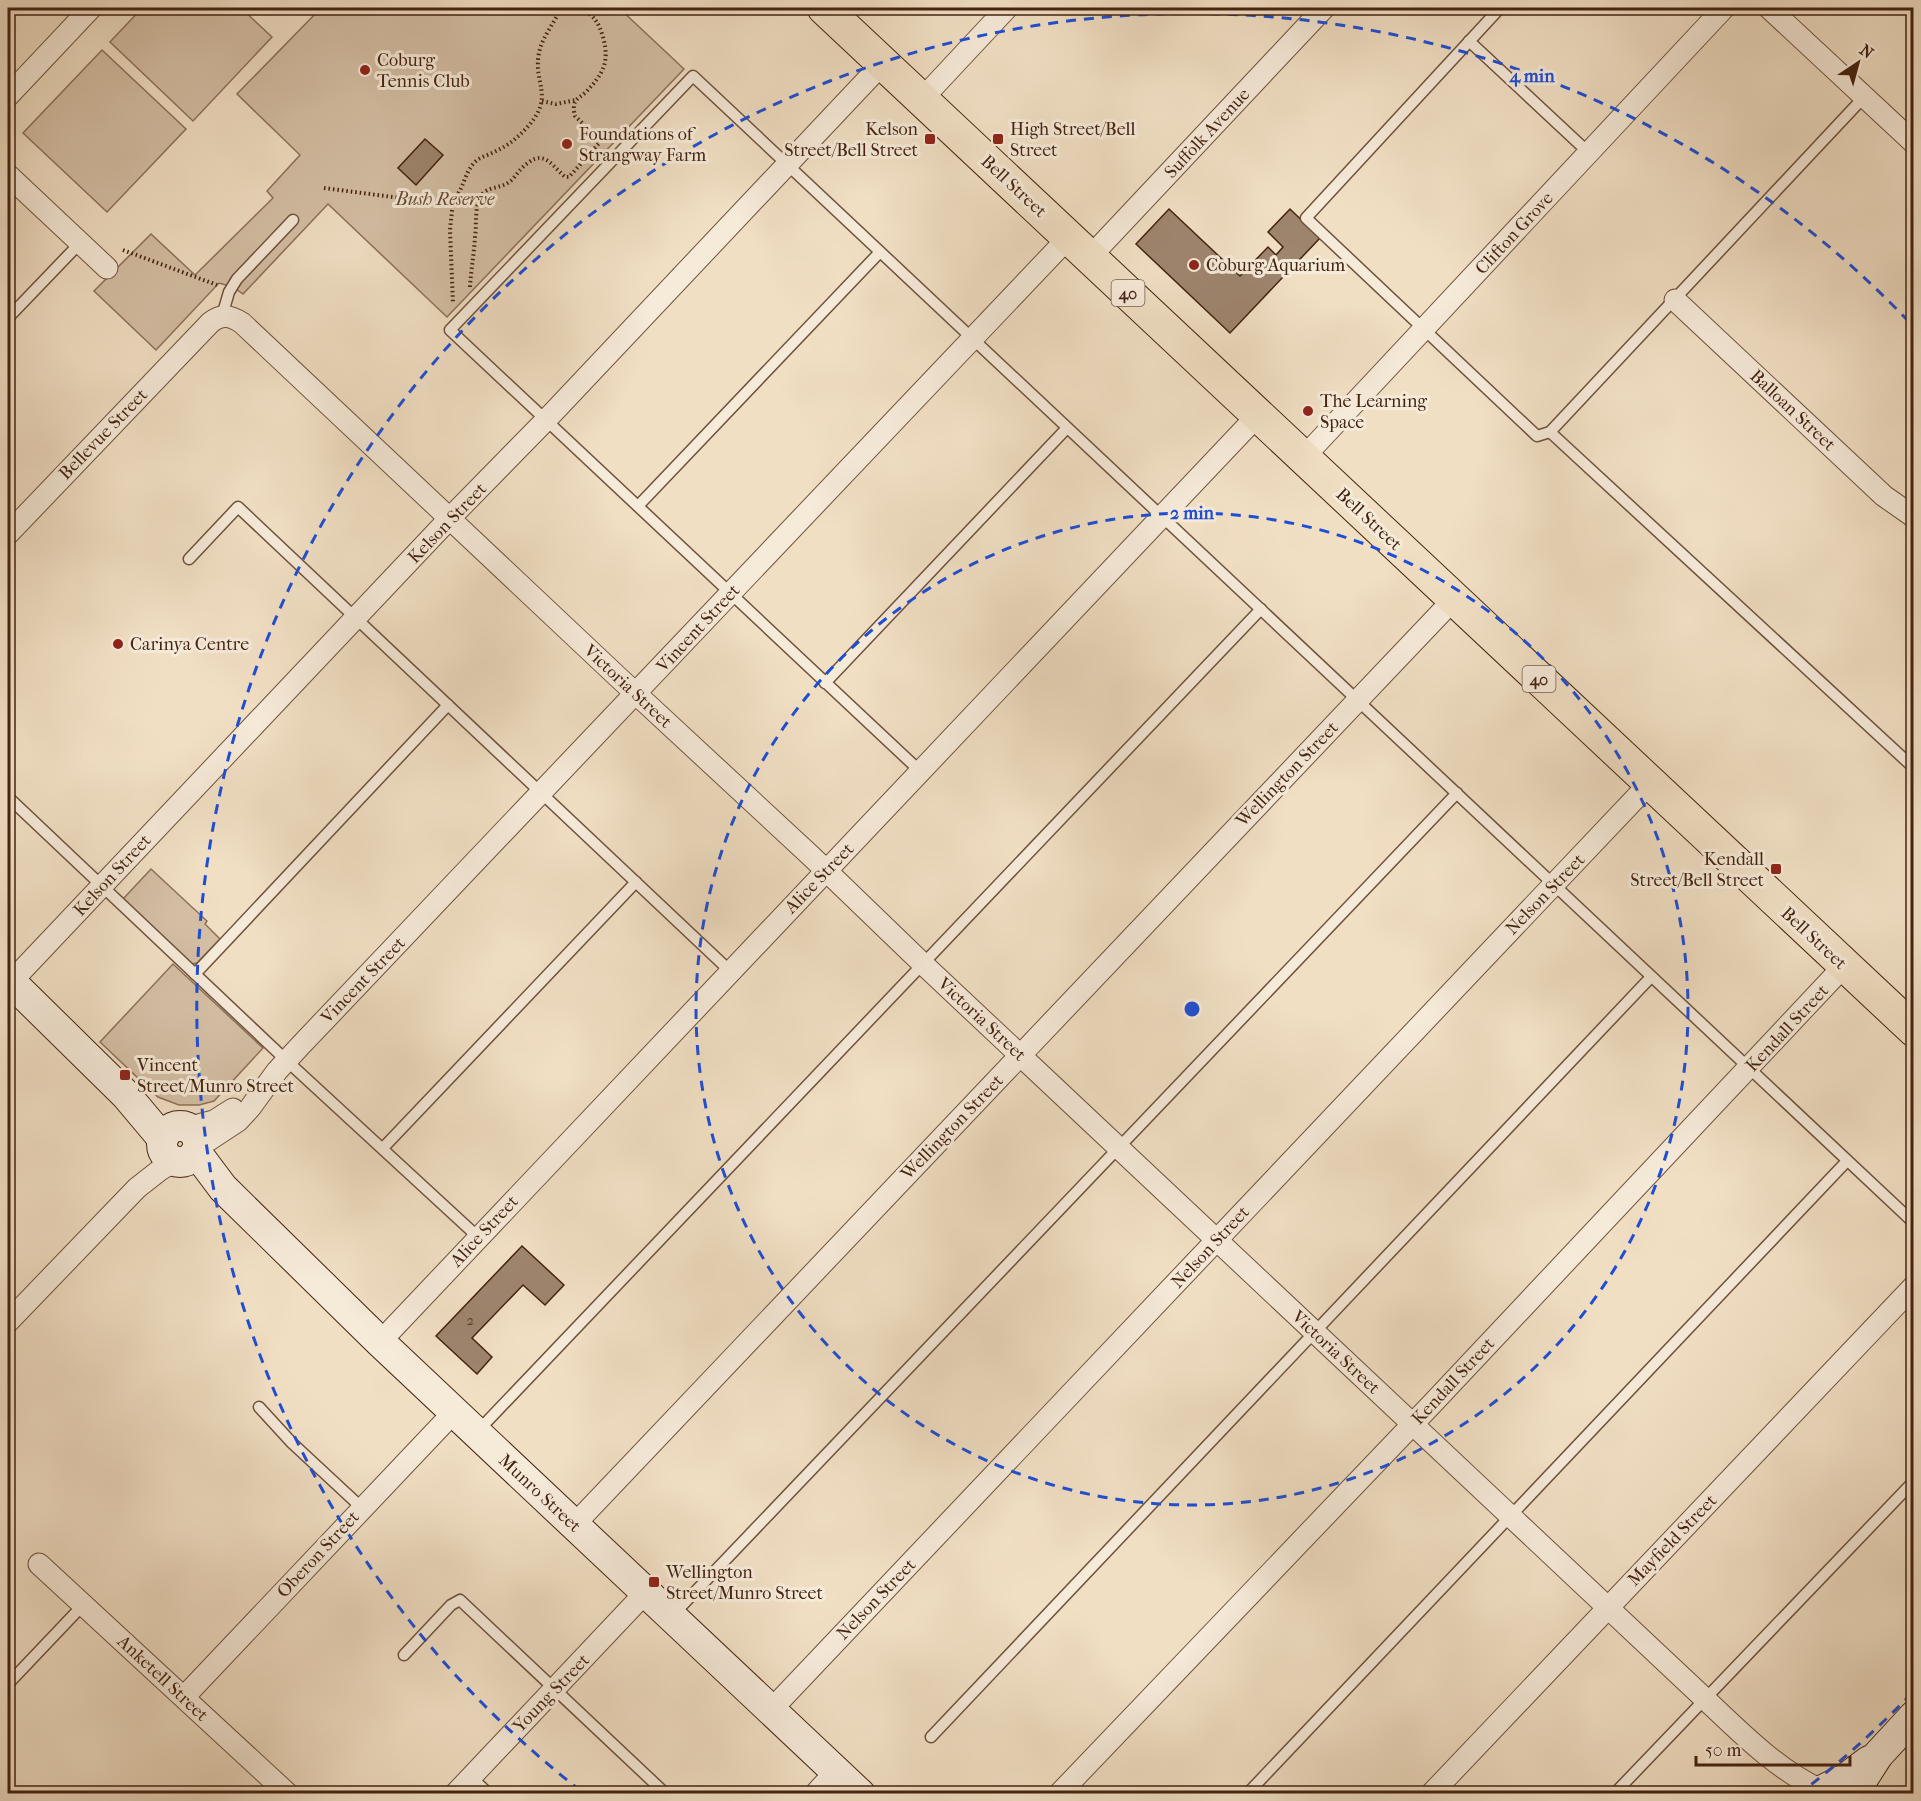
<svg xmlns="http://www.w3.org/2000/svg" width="1921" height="1801" viewBox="0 0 1921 1801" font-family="'IM FELL French Canon',serif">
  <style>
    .green { fill: #d4bfa5; stroke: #8c715a; stroke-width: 1.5 }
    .building { fill: #9e856e; stroke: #442310; stroke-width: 1.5 }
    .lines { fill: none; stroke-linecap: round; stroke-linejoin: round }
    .lane-casing { stroke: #6f523d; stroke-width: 13 }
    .street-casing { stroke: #6f523d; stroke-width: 23 }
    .secondary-casing { stroke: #442310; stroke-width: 32 }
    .highway-casing { stroke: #442310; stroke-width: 35 }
    .path { stroke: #442310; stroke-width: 4; stroke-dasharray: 1.5 3; stroke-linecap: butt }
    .lane { stroke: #f6ead9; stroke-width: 10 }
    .street { stroke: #f6ead9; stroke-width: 21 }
    .secondary { stroke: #f6ead9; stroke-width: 30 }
    .highway { stroke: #f1dfc4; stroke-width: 33 }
    .ring { fill: none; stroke: #1d4ed8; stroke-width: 3; stroke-dasharray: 10 8 }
    .poi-dot { fill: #8f2418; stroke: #f6ead9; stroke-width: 2 }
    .labels { text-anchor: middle; stroke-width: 6; stroke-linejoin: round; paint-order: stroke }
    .number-label { font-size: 15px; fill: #5a3c28 }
    .shield { fill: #f6ead9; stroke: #795f4c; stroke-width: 1.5 }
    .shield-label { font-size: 16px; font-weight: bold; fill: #442310 }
    .poi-label { font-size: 18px; fill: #442310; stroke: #f6ead9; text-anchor: start }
    .street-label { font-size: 18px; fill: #442310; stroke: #f6ead9 }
    .park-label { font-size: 18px; font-style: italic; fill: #684a35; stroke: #f6ead9 }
    .centre { fill: #1d4ed8; stroke: #f6ead9; stroke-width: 3 }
    .ring-label { font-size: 18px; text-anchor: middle; font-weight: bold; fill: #1d4ed8; stroke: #f6ead9; stroke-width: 6; stroke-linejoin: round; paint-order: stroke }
  </style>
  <rect width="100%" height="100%" fill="#f1dfc4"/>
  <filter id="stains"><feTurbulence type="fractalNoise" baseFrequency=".00333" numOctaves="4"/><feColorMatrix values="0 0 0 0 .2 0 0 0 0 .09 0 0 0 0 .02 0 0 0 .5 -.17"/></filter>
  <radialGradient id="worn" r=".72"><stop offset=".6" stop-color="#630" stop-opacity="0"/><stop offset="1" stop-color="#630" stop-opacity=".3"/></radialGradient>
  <g class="green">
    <polygon points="142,8 241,8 272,37 193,121 110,42"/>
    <polygon points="321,8 619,8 684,69 447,317 328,204 243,294 233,287 219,283 156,350 94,291 151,234 195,275 273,198 267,191 300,155 237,94"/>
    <polygon points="102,50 186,129 107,212 23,133"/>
    <polygon points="151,869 207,921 205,924 220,939 197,963 191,964 123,899"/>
    <polygon points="173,964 263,1048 214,1101 199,1105 179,1105 158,1097 100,1042"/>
  </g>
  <g class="building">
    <polygon points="425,139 443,155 416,185 398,168"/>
    <polygon points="1169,209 1240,276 1268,247 1276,255 1283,247 1268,232 1290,209 1320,238 1230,333 1136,244"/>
    <polygon points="522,1246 564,1285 545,1305 523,1285 472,1338 492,1357 477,1374 436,1336"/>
  </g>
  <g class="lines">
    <g class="lane-casing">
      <g id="lane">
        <polyline points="1500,8 1306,218 1537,436 1550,432 1864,97"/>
        <polyline points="1469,41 1589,153"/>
        <polyline points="222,316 229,292 237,279 293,220"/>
        <polyline points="8,318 80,243"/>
        <polyline points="1550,432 1914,768"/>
        <polyline points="638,506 880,252"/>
        <polyline points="189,559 238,507 730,971"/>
        <polyline points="825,683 1067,428"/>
        <polyline points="921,772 450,330 693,76 1914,1223"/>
        <polyline points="8,797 287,1061 478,1237"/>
        <polyline points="195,974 448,705"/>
        <polyline points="383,1148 636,882"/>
        <polyline points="259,1407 292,1443 362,1508"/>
        <polyline points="477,1432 1261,609"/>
        <polyline points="672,1616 1457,793"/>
        <polyline points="404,1655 451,1605 460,1600 666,1794"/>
        <polyline points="8,1684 83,1605"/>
        <polyline points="931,1737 1651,977"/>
        <polyline points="471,1777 489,1794"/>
        <polyline points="1247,1794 1847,1161"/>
        <polyline points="1614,1794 1914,1481"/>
      </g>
    </g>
    <g class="street-casing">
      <g id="street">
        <polyline points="1769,8 1914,143"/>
        <polyline points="8,96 91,8"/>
        <polyline points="922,99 1007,8"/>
        <polyline points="8,175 107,268"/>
        <polyline points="1090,257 1324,8"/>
        <polyline points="1675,300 1884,496 1914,517"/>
        <polyline points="1303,458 1724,8"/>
        <path d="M8 534 210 323C221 314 230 315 242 323L619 678 811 856 923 964 1704 1698C1740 1732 1776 1769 1821 1790"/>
        <polyline points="11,982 450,518 546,420 883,63"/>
        <polyline points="187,1128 214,1121 233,1109"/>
        <polyline points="197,1148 238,1121 250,1108 277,1071 301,1045 1069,237"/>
        <polyline points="8,1322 137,1188 160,1170 175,1161"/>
        <polyline points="380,1342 1258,415"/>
        <polyline points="575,1524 1454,599"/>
        <polyline points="39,1564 288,1794"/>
        <polyline points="184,1697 454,1412"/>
        <polyline points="771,1710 1650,783"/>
        <polyline points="455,1794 646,1592"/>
        <polyline points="815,1794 836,1771"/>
        <polyline points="1059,1794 1431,1405 1844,966"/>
        <polyline points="1431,1794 1914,1286"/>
      </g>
    </g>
    <g class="secondary-casing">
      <g id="secondary">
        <polyline points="8,979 126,1095 163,1139"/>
        <circle cx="180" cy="1144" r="18"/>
        <polyline points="196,1152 223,1188 380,1342 860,1794"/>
        <polyline points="1823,1790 1845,1779 1869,1761"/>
        <polyline points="1853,1794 1878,1755 1914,1716"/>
      </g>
    </g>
    <g class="highway-casing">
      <polyline id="highway" points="824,8 1914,1030"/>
    </g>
    <g class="path">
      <polyline points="542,101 556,104 576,100"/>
      <path d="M324 188 446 204C464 196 462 176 474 163 479 157 487 156 494 152 508 146 520 136 530 124 554 95 533 83 539 53 542 37 555 22 561 8"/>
      <polyline points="453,201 450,230 453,304"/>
      <polyline points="123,250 217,285"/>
      <path d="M470 287C471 270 474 254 475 237 477 223 474 209 481 196 487 186 500 189 509 182 514 179 517 173 521 169 542 148 548 161 565 177H569L601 141 575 116C574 112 573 106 575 102 577 98 582 96 586 92 603 74 610 62 603 37 598 21 595 18 582 8"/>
    </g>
    <use href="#lane" class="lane"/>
    <use href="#street" class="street"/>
    <use href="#secondary" class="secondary"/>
    <use href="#highway" class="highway"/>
  </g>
  <g class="ring">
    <circle cx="1192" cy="1009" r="496"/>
    <path d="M1912 1693A993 993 0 0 1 1803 1791M581 1791A993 993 0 1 1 1912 325"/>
  </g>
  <g class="poi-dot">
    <circle cx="365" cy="70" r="6"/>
    <rect x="924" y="133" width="12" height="12" rx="3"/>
    <rect x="992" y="133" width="12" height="12" rx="3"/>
    <circle cx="567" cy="144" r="6"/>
    <circle cx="1194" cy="265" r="6"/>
    <circle cx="1308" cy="411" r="6"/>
    <circle cx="118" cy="644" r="6"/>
    <rect x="1770" y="863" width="12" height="12" rx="3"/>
    <rect x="119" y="1069" width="12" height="12" rx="3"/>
    <rect x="648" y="1576" width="12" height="12" rx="3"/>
  </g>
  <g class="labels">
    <g class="number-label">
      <text x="470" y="1325">2</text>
    </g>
    <g class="shield">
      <rect x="1111.5" y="280" width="33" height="26" rx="4.5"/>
      <rect x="1522.5" y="666" width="33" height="26" rx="4.5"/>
    </g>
    <g class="shield-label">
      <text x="1128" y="299">40</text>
      <text x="1539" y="685">40</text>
    </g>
    <g class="poi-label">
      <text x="377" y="66">Coburg<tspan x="377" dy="21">Tennis Club</tspan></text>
      <text x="918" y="135" text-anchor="end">Kelson<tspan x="918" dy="21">Street/Bell Street</tspan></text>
      <text x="1010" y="135">High Street/Bell<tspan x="1010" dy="21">Street</tspan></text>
      <text x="579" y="140">Foundations of<tspan x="579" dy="21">Strangway Farm</tspan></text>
      <text x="1206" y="271">Coburg Aquarium</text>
      <text x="1320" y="407">The Learning<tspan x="1320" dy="21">Space</tspan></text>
      <text x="130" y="650">Carinya Centre</text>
      <text x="1764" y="865" text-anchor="end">Kendall<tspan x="1764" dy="21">Street/Bell Street</tspan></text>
      <text x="137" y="1071">Vincent<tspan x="137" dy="21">Street/Munro Street</tspan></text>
      <text x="666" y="1578">Wellington<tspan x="666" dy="21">Street/Munro Street</tspan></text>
    </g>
    <g class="street-label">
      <text transform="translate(1207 133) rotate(-47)" y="6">Suffolk Avenue</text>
      <text transform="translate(1014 186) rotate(43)" y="6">Bell Street</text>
      <text transform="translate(1514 233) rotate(-47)" y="6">Clifton Grove</text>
      <text transform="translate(1793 410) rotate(43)" y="6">Balloan Street</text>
      <text transform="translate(103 434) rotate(-46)" y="6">Bellevue Street</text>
      <text transform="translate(1369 519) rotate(43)" y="6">Bell Street</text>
      <text transform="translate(447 523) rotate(-46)" y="6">Kelson Street</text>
      <text transform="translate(698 628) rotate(-47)" y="6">Vincent Street</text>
      <text transform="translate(628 686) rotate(43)" y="6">Victoria Street</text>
      <text transform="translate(1287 774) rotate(-46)" y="6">Wellington Street</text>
      <text transform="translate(112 875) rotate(-47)" y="6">Kelson Street</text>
      <text transform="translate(819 878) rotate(-46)" y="6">Alice Street</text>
      <text transform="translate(1545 894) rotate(-46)" y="6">Nelson Street</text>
      <text transform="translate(1814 938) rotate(43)" y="6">Bell Street</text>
      <text transform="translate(363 980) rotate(-46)" y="6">Vincent Street</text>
      <text transform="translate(982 1019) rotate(43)" y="6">Victoria Street</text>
      <text transform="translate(1787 1028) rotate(-47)" y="6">Kendall Street</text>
      <text transform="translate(952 1127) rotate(-46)" y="6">Wellington Street</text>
      <text transform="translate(484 1231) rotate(-47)" y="6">Alice Street</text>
      <text transform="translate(1210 1247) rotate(-47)" y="6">Nelson Street</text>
      <text transform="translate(1336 1352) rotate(43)" y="6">Victoria Street</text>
      <text transform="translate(1453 1381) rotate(-47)" y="6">Kendall Street</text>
      <text transform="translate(540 1493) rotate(43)" y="6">Munro Street</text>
      <text transform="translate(1672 1540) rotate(-46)" y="6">Mayfield Street</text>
      <text transform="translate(318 1554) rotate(-47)" y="6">Oberon Street</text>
      <text transform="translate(876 1599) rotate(-46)" y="6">Nelson Street</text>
      <text transform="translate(163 1678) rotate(43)" y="6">Anketell Street</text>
      <text transform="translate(551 1693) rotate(-46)" y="6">Young Street</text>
    </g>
    <g class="park-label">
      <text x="445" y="205">Bush Reserve</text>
    </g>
  </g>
  <circle cx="1192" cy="1009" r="9" class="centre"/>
  <g class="ring-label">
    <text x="1532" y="82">4 min</text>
    <text x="1192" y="519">2 min</text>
  </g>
  <rect width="1921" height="1801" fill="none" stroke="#f1dfc4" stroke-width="30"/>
  <rect x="9" y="9" width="1903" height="1783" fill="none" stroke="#442310" stroke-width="3"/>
  <rect x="15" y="15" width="1891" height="1771" fill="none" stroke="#442310" stroke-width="1.5"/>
  <g transform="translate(1858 63) rotate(36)" stroke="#f6ead9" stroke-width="4.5" paint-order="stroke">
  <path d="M0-4.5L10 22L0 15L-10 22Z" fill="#442310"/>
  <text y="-9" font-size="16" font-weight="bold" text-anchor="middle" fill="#442310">N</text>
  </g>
  <path d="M1696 1756v9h154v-9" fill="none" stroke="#442310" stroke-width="3"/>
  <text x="1705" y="1756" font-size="18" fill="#442310" stroke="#f6ead9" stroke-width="4.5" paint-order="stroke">50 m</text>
  <rect width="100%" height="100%" filter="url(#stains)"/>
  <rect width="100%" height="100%" fill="url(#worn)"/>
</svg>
